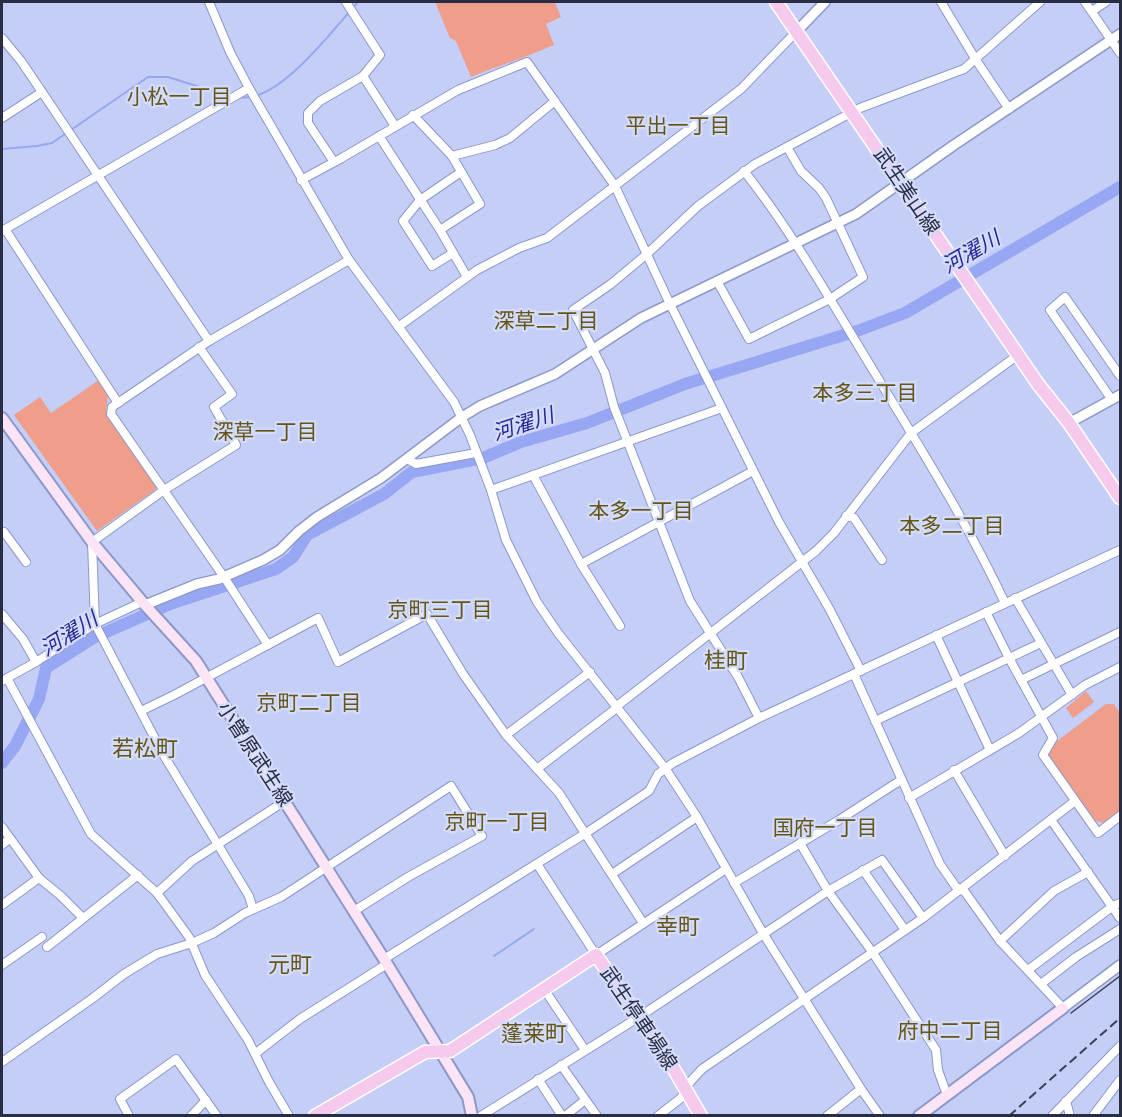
<svg xmlns="http://www.w3.org/2000/svg" width="1122" height="1117" viewBox="0 0 1122 1117" font-family="'Zilla Slab','Noto Sans JP',serif">
  <style>
    .green { fill: #ee9e8b }
    .lines { fill: none; stroke-linecap: round; stroke-linejoin: round }
    .stream { stroke: #97a7f4; stroke-width: 2 }
    .river { stroke: #97a7f4; stroke-width: 12 }
    .minor-casing { stroke: #8d98c8; stroke-width: 10 }
    .tertiary-casing { stroke: #8d98c8; stroke-width: 12 }
    .secondary-casing { stroke: #8d98c8; stroke-width: 14 }
    .primary-casing { stroke: #fff; stroke-width: 15 }
    .minor { stroke: #fff; stroke-width: 8 }
    .tertiary { stroke: #fff; stroke-width: 9 }
    .secondary { stroke: #fae4f6; stroke-width: 10 }
    .primary { stroke: #f6caec; stroke-width: 12 }
    .tram { stroke: #3a3f56; stroke-width: 1.5 }
    .rail { stroke: #3a3f56; stroke-width: 2; stroke-dasharray: 9 4.5; stroke-linecap: butt }
    .labels { text-anchor: middle; stroke-width: 4.5; stroke-linejoin: round; paint-order: stroke }
    .street-label { font-size: 20px; fill: #292d41; stroke: #d4dcfb }
    .neighbourhood-label { font-size: 21px; fill: #655519; stroke: #d4dcfb }
    .water-label { font-size: 21px; font-style: italic; fill: #292693; stroke: #d4dcfb }
    .quarter-label { font-size: 22px; fill: #655519; stroke: #d4dcfb }
  </style>
  <rect width="100%" height="100%" fill="#c4cef7"/>
  <g class="green">
    <path d="M435 2H555L561 17 546 24 554 45C527 57 500 65 471 77L456 41 450 38Z"/>
    <polygon points="99,380 108,394 106,414 157,486 155,490 97,531 14,415 40,397 51,413"/>
    <polygon points="1086,691 1094,702 1073,718 1066,708"/>
    <polygon points="1106,704 1114,704 1120,713 1120,811 1103,823 1093,820 1048,756 1056,742"/>
  </g>
  <g class="lines">
    <g class="stream">
      <path d="M238 97C278 105 333 29 358 2"/>
      <polyline points="2,149 37,146 52,143 148,77 168,77 209,90 232,96"/>
      <polyline points="494,956 534,929"/>
    </g>
    <polyline class="river" points="2,763 15,746 39,699 46,668 95,637 170,604 276,569 293,557 307,535 384,494 412,472 483,458 521,442 587,423 685,384 857,331 905,313 1120,187"/>
    <g class="minor-casing">
      <g id="minor">
        <polyline points="209,2 230,52 249,88 349,260 454,402 470,435 491,490 506,540 537,602 558,633 665,768 697,817 764,935 861,1089 880,1116"/>
        <polyline points="346,2 380,55 363,76 395,126"/>
        <polyline points="941,2 976,60 1009,109"/>
        <polyline points="1085,2 1120,53"/>
        <polyline points="1092,11 1106,2"/>
        <polyline points="2,38 21,61 42,92 209,341"/>
        <polyline points="413,115 452,156 480,204 440,230"/>
        <polyline points="2,118 42,92"/>
        <polyline points="379,136 440,230 467,277"/>
        <polyline points="452,156 495,145 510,138 555,101"/>
        <polyline points="334,162 308,123 308,113 320,101 363,76"/>
        <path d="M744 171C793 233 832 303 873 370 919 446 967 522 1005 603"/>
        <polyline points="301,180 340,159 458,90 527,62 615,186 670,304 779,522 830,610 861,671"/>
        <polyline points="5,229 118,403"/>
        <polyline points="2,231 249,88"/>
        <polyline points="453,253 432,266 403,221 420,200 461,172"/>
        <polyline points="717,281 749,339 830,299 863,277 826,198 819,188 801,171 787,147"/>
        <polyline points="398,327 477,270 519,248 547,238 741,89 796,32"/>
        <polyline points="199,347 232,394 214,407 236,445 164,490 92,542 95,624 163,754 249,896 253,909"/>
        <polyline points="1112,400 1050,310 1065,297 1120,376"/>
        <polyline points="407,459 416,464 476,453"/>
        <polyline points="533,475 581,564 620,626"/>
        <polyline points="491,490 722,408"/>
        <polyline points="846,516 854,518 882,560"/>
        <polyline points="2,534 4,532 26,562"/>
        <polyline points="581,564 753,471"/>
        <polyline points="1015,598 1072,695"/>
        <polyline points="986,612 1009,658 1053,738 1043,755 1098,833 1120,816"/>
        <polyline points="2,614 23,639 36,662"/>
        <polyline points="936,635 990,750"/>
        <polyline points="268,645 224,577 111,414 112,407 209,341 349,260"/>
        <polyline points="854,674 940,864 956,887 965,892 1000,941 1063,1008"/>
        <polyline points="7,678 91,834 157,893 189,937 205,975 248,1040 269,1082 289,1116"/>
        <polyline points="1021,680 1120,632"/>
        <polyline points="2,681 36,662 95,624 142,602"/>
        <polyline points="617,706 816,551 834,533 911,433 1018,355"/>
        <polyline points="141,711 174,695 318,618 338,662 427,614 463,674 506,735 559,793 643,923"/>
        <polyline points="759,718 738,677 690,601 614,407 605,373 573,310 611,284 647,254 698,206 755,164 860,108 964,69 1040,2"/>
        <polyline points="875,721 1041,643"/>
        <polyline points="506,735 590,672"/>
        <polyline points="537,769 618,707"/>
        <polyline points="954,770 1005,856"/>
        <polyline points="909,798 1019,733 1085,685 1120,667"/>
        <polyline points="1051,820 1120,918"/>
        <polyline points="2,827 39,878 61,896 83,918"/>
        <polyline points="800,843 828,891 873,953 936,1050 938,1070 947,1095"/>
        <polyline points="2,845 9,839"/>
        <polyline points="537,864 596,955 726,869"/>
        <polyline points="863,870 905,930"/>
        <polyline points="612,874 697,817"/>
        <polyline points="734,883 839,820 901,780"/>
        <polyline points="157,893 192,861 285,801"/>
        <polyline points="2,905 39,878"/>
        <polyline points="1000,941 1054,891 1088,872"/>
        <polyline points="47,947 138,875"/>
        <polyline points="384,959 586,833 649,791 658,774 673,763 759,718 1120,550"/>
        <polyline points="2,965 42,937"/>
        <polyline points="1028,970 1113,906 1120,903"/>
        <polyline points="1041,984 1076,957 1120,929"/>
        <polyline points="544,989 585,1050"/>
        <polyline points="256,1053 300,1019 387,964"/>
        <polyline points="2,1062 93,998 124,974 157,954 192,943 214,933 245,913 281,897 451,786 482,836 408,877 354,911"/>
        <polyline points="561,1065 597,1116"/>
        <polyline points="538,1079 562,1116"/>
        <polyline points="1066,1101 1070,1116"/>
        <polyline points="129,1116 120,1099 176,1059 217,1116"/>
        <polyline points="191,1116 206,1100"/>
        <polyline points="481,1116 639,1017 828,891 882,860 923,918"/>
        <polyline points="565,1116 585,1100"/>
        <polyline points="658,1116 681,1098 690,1082 702,1069 923,918 1075,801"/>
        <polyline points="827,1116 861,1089"/>
        <polyline points="1052,1116 1120,1046"/>
        <polyline points="1093,1116 1120,1080"/>
      </g>
    </g>
    <g class="tertiary-casing">
      <g id="tertiary">
        <polyline points="796,32 825,2"/>
        <polyline points="1069,423 1120,395"/>
        <polyline points="145,605 197,584 219,579 263,560 280,550 299,531 317,517 381,478 462,417 480,406 555,374 641,318 856,214 954,145 1120,34"/>
        <polyline points="1063,1008 1120,965"/>
      </g>
    </g>
    <g class="secondary-casing">
      <g id="secondary">
        <polyline points="2,418 92,542 145,605 196,661 384,959 468,1097 472,1116"/>
        <polyline points="919,1116 1063,1008"/>
      </g>
    </g>
    <g class="primary-casing">
      <g id="primary">
        <polyline points="776,2 1038,384 1069,423 1120,498"/>
        <polyline points="315,1116 425,1052 450,1051 596,955 672,1066 701,1116"/>
      </g>
    </g>
    <use href="#minor" class="minor"/>
    <use href="#tertiary" class="tertiary"/>
    <use href="#secondary" class="secondary"/>
    <use href="#primary" class="primary"/>
    <polyline class="tram" points="1071,1013 1120,976"/>
    <polyline class="rail" points="1009,1116 1120,1018"/>
  </g>
  <g class="labels">
    <g class="street-label">
      <text transform="translate(907 191) rotate(56)" y="7">武生美山線</text>
      <text transform="translate(255 754) rotate(57)" y="7">小曽原武生線</text>
      <text transform="translate(639 1018) rotate(56)" y="7">武生停車場線</text>
    </g>
    <g class="neighbourhood-label">
      <text x="179" y="104">小松一丁目</text>
      <text x="678" y="133">平出一丁目</text>
      <text x="546" y="328">深草二丁目</text>
      <text x="865" y="400">本多三丁目</text>
      <text x="265" y="439">深草一丁目</text>
      <text x="641" y="518">本多一丁目</text>
      <text x="952" y="533">本多二丁目</text>
      <text x="440" y="617">京町三丁目</text>
      <text x="309" y="710">京町二丁目</text>
      <text x="497" y="829">京町一丁目</text>
      <text x="825" y="835">国府一丁目</text>
      <text x="950" y="1038">府中二丁目</text>
    </g>
    <g class="water-label">
      <text transform="translate(971 252) rotate(-30)" y="7">河濯川</text>
      <text transform="translate(523 424) rotate(-18)" y="7">河濯川</text>
      <text transform="translate(69 634) rotate(-32)" y="7">河濯川</text>
    </g>
    <g class="quarter-label">
      <text x="726" y="668">桂町</text>
      <text x="145" y="756">若松町</text>
      <text x="678" y="934">幸町</text>
      <text x="290" y="972">元町</text>
      <text x="534" y="1041">蓬莱町</text>
    </g>
  </g>
  <rect width="1122" height="1117" fill="none" stroke="#292d41" stroke-width="6"/>
</svg>
